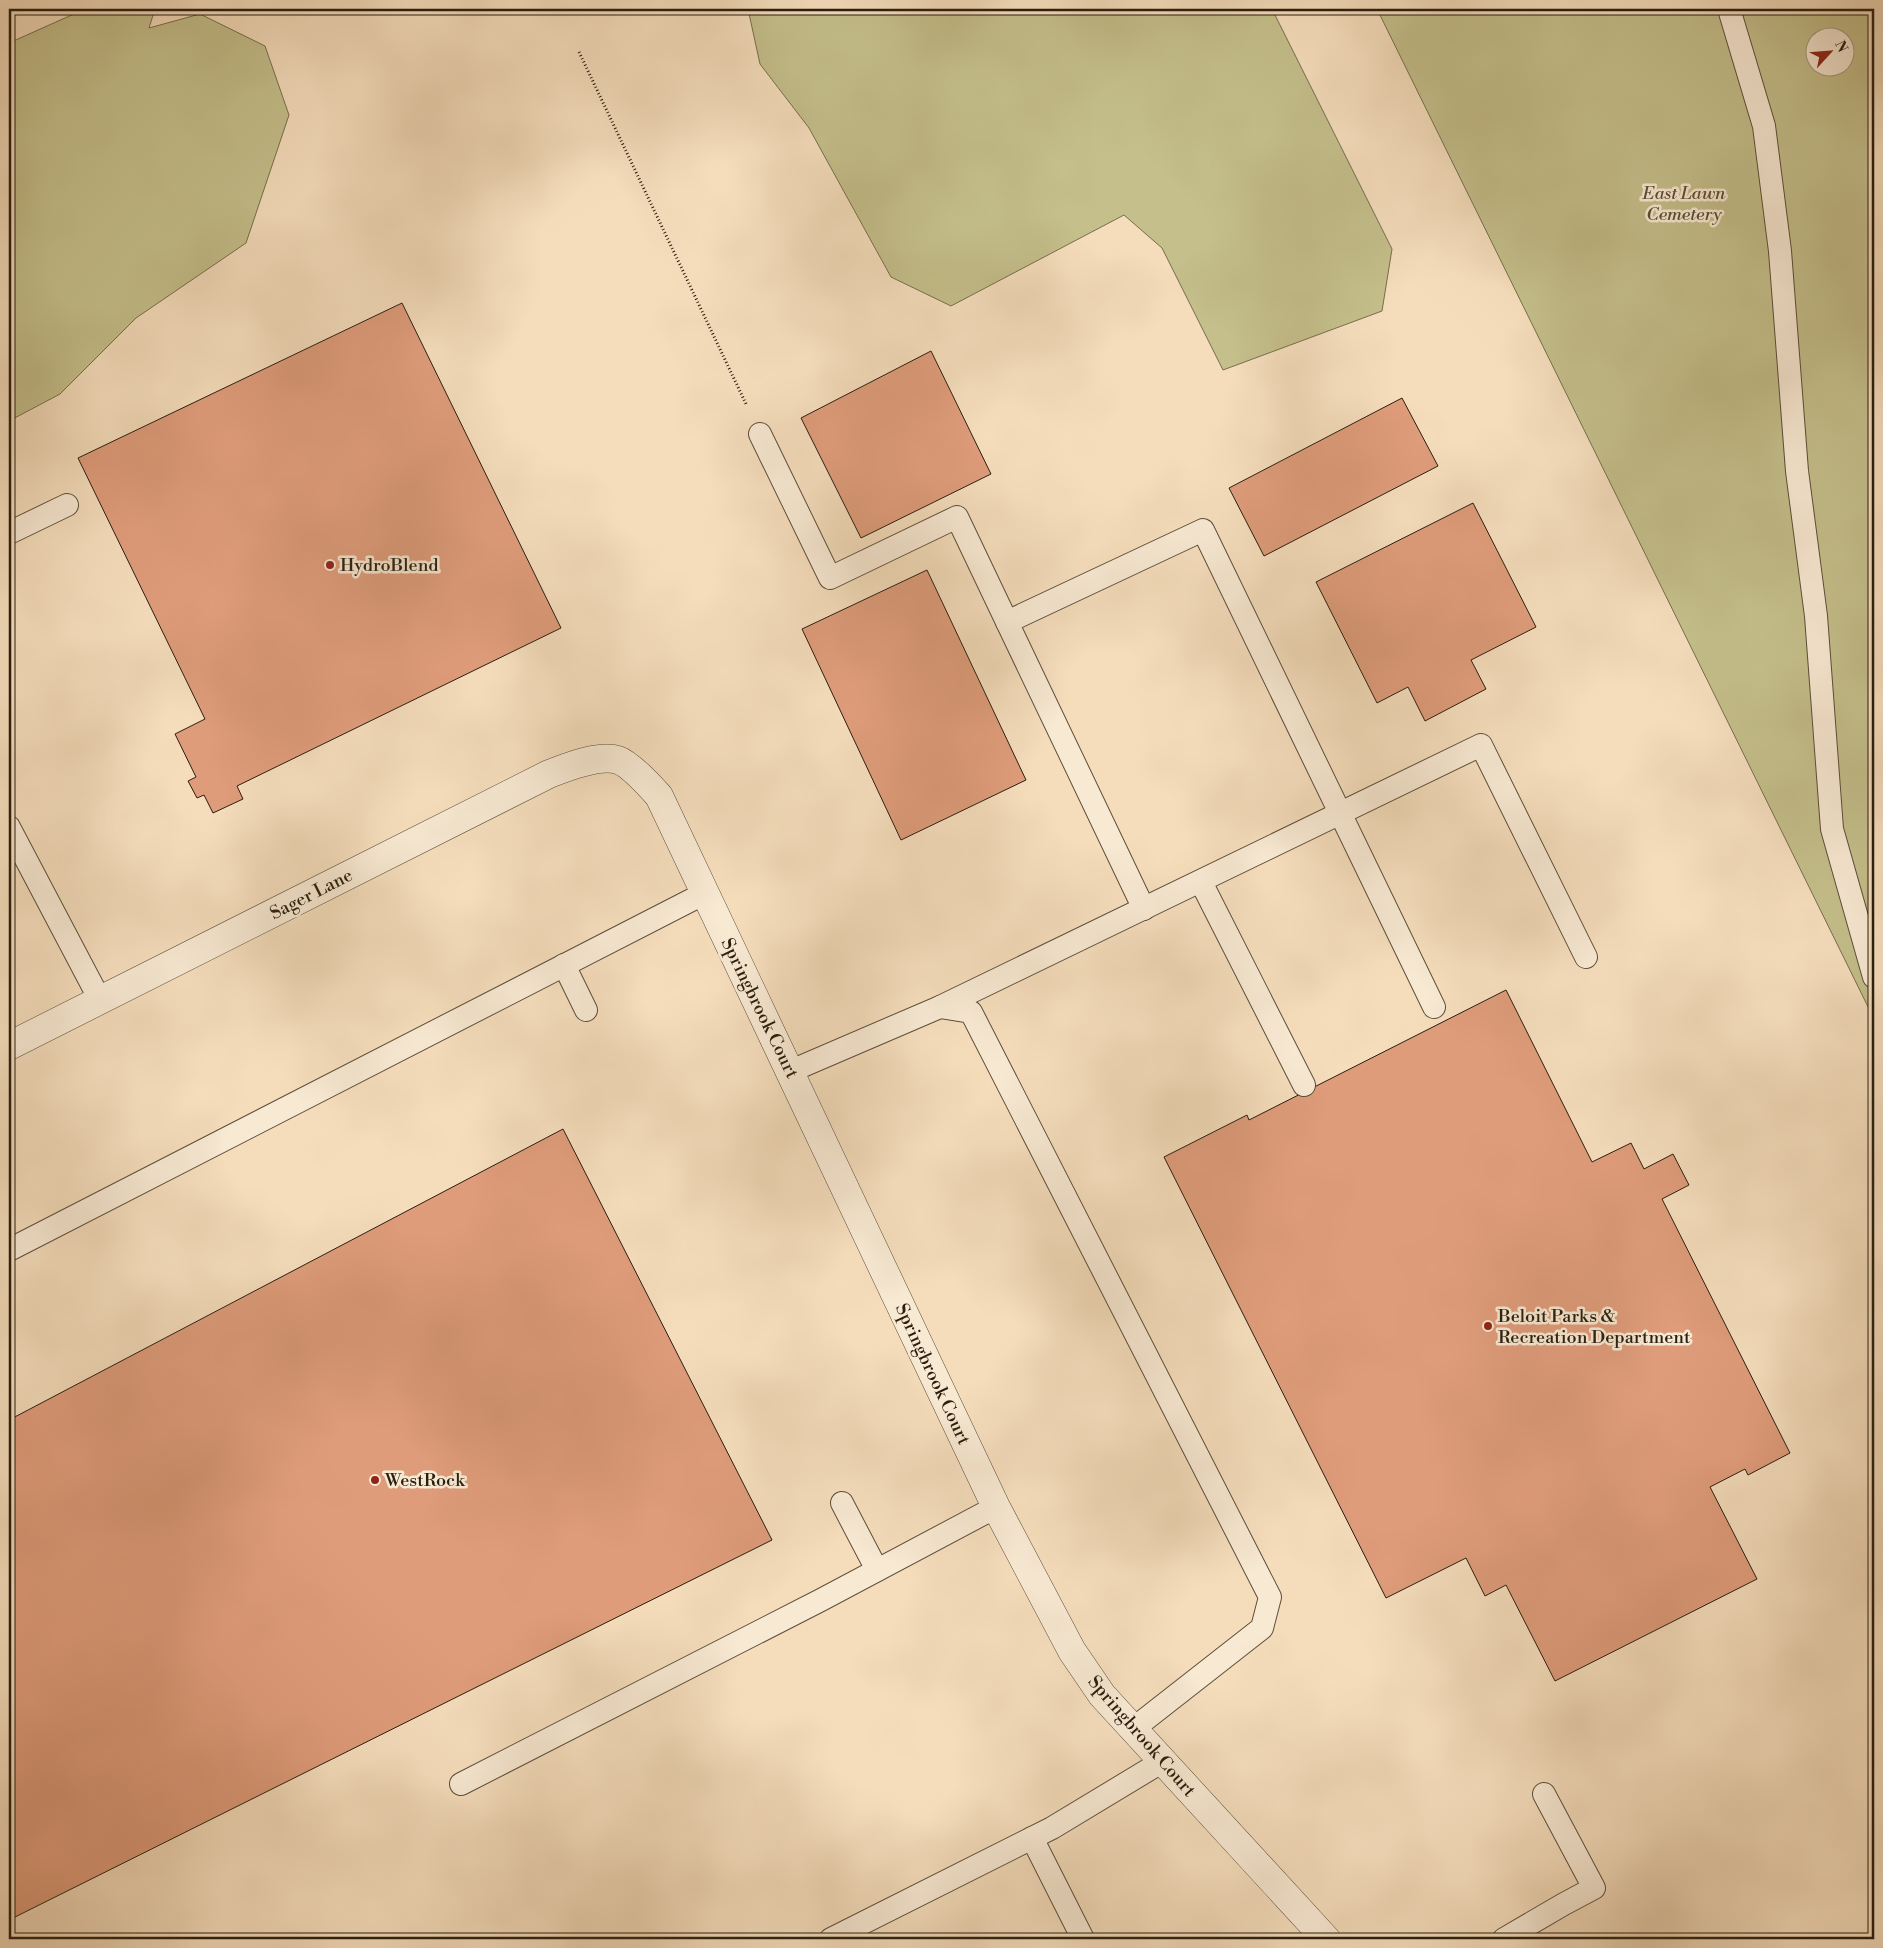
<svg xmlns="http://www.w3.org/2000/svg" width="1883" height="1948" viewBox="0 0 1883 1948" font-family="'Libre Bodoni',serif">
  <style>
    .green { fill: #c4bf8b; stroke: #766e4d; fill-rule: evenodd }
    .building { fill: #df9c7b; stroke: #291e0f }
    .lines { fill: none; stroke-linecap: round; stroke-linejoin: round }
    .lane-casing { stroke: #5c4e3a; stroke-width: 24 }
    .street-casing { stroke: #5c4e3a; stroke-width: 29 }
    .path { stroke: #291e0f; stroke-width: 3; stroke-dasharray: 1 2.5; stroke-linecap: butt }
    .lane { stroke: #f8e9d3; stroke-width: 22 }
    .street { stroke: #f8e9d3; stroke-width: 28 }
    .poi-dot { fill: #8f2418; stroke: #f8e9d3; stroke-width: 2 }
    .labels { text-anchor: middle; stroke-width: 5; stroke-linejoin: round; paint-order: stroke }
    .park-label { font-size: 18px; font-style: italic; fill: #584e34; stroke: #f8e9d3 }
    .poi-label { font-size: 18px; fill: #291e0f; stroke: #f8e9d3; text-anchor: start }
    .street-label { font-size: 18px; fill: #291e0f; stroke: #f8e9d3 }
  </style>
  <rect width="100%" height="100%" fill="#f5ddbc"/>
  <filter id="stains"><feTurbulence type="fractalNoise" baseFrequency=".004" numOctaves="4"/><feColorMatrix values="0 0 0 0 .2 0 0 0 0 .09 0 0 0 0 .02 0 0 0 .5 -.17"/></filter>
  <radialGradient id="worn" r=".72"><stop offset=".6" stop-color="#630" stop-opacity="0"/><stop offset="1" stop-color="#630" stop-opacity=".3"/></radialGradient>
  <g class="green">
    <polygon points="85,9 155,9 149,28 200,14 265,46 289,115 246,243 136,318 60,394 9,421 9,43"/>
    <polygon points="748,9 1272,9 1392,249 1382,311 1223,370 1162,248 1124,215 951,306 891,277 809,128 760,64"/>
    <path d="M1377 9H1874V1019ZM1816 38H1846V68H1816Z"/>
  </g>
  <g class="building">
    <polygon points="402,303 561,628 237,786 243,799 213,813 204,795 197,798 188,781 196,777 175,734 205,719 78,458"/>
    <polygon points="931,351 991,474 861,538 801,418"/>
    <polygon points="1402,398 1438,466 1264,556 1229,488"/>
    <polygon points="1473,503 1536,627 1471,660 1486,689 1425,721 1408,687 1377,703 1316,582"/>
    <polygon points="927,570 1026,780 901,840 802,629"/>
    <polygon points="1506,990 1592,1162 1631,1143 1644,1169 1673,1154 1689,1185 1662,1199 1790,1453 1748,1475 1745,1469 1710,1487 1757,1579 1555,1681 1506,1585 1485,1596 1466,1558 1386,1598 1164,1157 1247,1115 1249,1120"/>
    <polygon points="563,1129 772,1540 9,1920 9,1420"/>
  </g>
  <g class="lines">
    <g class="lane-casing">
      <g id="lane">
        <polyline points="1729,9 1764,126 1780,251 1797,471 1816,616 1832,829 1874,977"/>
        <polyline points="760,434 830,578 957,517 1007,622"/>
        <polyline points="9,533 67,505"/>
        <polyline points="9,827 100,1000"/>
        <polyline points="1201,882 1304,1085"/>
        <polyline points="1144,909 1007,622 1203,530 1434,1007"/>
        <polyline points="564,965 586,1010"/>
        <polyline points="940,1007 1481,745 1586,957"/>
        <polyline points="791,1071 940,1007 971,1012 1270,1597 1262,1628 1133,1729"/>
        <polyline points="9,1250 705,893"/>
        <polyline points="842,1503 877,1570"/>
        <polyline points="461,1784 821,1600 996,1507"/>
        <polyline points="1032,1838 1083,1939"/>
        <polyline points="831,1939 1052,1828 1163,1761"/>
        <polyline points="1504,1939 1564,1904 1594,1888 1544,1794"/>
      </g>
    </g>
    <g class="street-casing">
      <path id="street" d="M9 1046 549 774C567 767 599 754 618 760 630 764 650 786 659 796L996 1507 1072 1651 1102 1695 1326 1939"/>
    </g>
    <polyline class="path" points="579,52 747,406"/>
    <use href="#lane" class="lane"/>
    <use href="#street" class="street"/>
  </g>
  <g class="poi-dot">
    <circle cx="330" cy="565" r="5"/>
    <circle cx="1488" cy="1326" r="5"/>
    <circle cx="375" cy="1480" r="5"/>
  </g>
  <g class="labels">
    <g class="park-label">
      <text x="1684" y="199">East Lawn<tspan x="1684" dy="21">Cemetery</tspan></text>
    </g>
    <g class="poi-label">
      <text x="340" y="571">HydroBlend</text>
      <text x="1498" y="1322">Beloit Parks &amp;<tspan x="1498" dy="21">Recreation Department</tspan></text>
      <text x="385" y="1486">WestRock</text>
    </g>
    <g class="street-label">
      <text transform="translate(311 894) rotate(-27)" y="6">Sager Lane</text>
      <text transform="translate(760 1008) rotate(64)" y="6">Springbrook Court</text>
      <text transform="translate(933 1374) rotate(65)" y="6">Springbrook Court</text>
      <text transform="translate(1142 1736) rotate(49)" y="6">Springbrook Court</text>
    </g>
  </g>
  <rect width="1883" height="1948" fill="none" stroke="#f5ddbc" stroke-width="30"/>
  <rect x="10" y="10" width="1863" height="1928" fill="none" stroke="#291e0f" stroke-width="2.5"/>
  <rect x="15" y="15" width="1853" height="1918" fill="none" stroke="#291e0f"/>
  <g transform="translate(1830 52) rotate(64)"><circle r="24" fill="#f8e9d3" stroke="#a59885"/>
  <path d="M0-4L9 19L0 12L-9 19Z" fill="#8f2418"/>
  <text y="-8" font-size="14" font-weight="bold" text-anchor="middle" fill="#291e0f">N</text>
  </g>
  <rect width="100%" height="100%" filter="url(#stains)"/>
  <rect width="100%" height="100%" fill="url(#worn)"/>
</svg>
